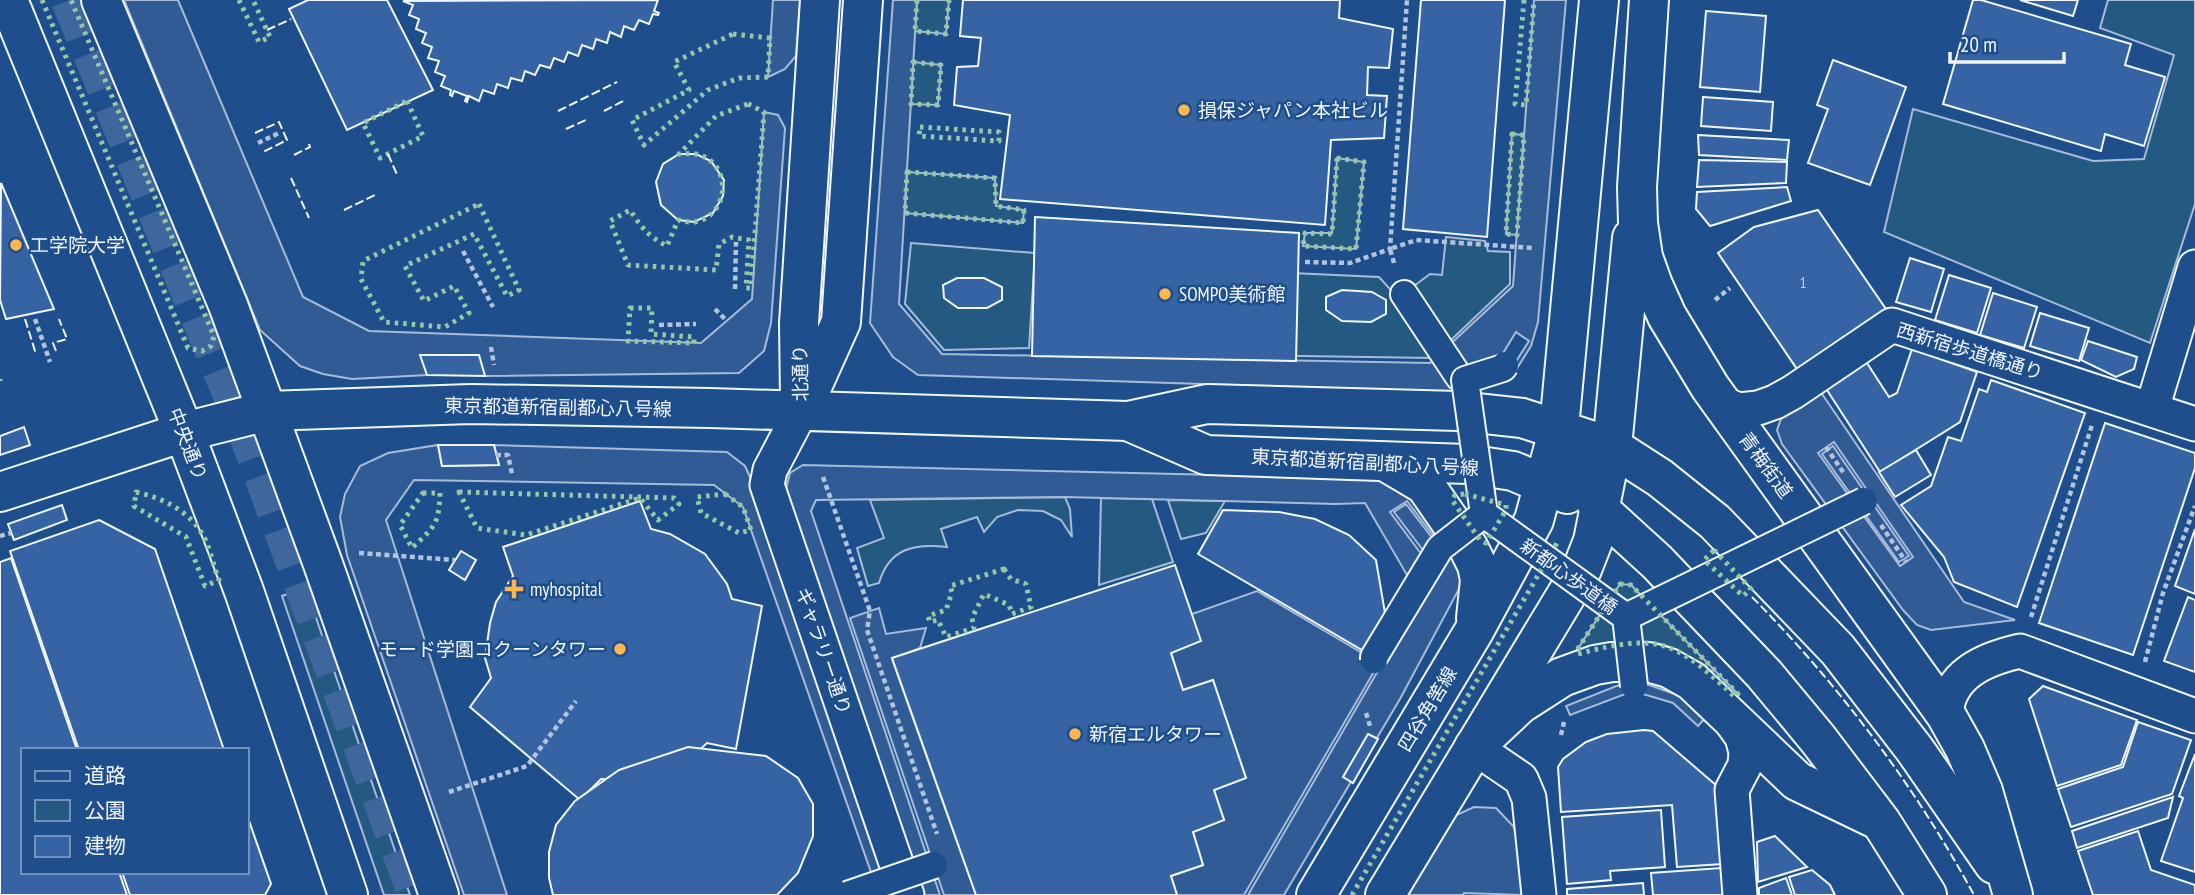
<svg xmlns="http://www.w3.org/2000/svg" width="2195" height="895" viewBox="0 0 2195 895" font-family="'PT Sans Narrow','Noto Sans JP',sans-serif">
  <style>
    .green { fill: #245a82; stroke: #a8bbd7; stroke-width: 2 }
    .parking { fill: #305b95; stroke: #a8bbd7; stroke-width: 2; fill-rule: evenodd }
    .building { fill: #3563a3; stroke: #f2f6ff; stroke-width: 2 }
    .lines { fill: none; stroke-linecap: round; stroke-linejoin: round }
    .secondary-tunnel { stroke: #3f679d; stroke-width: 38; stroke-dasharray: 38 19; stroke-linecap: butt }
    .pedestrian-casing { stroke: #f2f6ff; stroke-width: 30 }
    .minor-casing { stroke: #f2f6ff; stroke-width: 37 }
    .secondary-casing { stroke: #f2f6ff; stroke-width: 42 }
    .primary-casing { stroke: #f2f6ff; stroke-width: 42 }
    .path { stroke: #b3c4dc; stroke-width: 4.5; stroke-dasharray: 5 3.5; stroke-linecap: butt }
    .pedestrian { stroke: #1f4e8c; stroke-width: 26 }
    .minor { stroke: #1f4e8c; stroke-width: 33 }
    .secondary { stroke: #1f4e8c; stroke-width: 38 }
    .primary { stroke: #1f4e8c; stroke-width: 38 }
    .pedestrian-bridge-casing { stroke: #f2f6ff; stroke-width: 30; stroke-linecap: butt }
    .pedestrian-bridge { stroke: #1f4e8c; stroke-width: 26 }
    .hedge { stroke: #97c8a6; stroke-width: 5; stroke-dasharray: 3.5 5; stroke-linecap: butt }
    .fence { stroke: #f2f6ff; stroke-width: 2; stroke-dasharray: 9 3.5; stroke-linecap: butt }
    .poi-dot { fill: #ffb74d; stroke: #1f4e8c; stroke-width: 2.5 }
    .labels { text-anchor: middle; stroke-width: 5; stroke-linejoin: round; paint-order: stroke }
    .number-label { font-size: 16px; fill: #c3d1e8 }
    .poi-label { font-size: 19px; fill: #f2f6ff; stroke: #1f4e8c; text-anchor: start }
    .street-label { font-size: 19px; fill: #f2f6ff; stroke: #1f4e8c }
  </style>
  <rect width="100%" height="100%" fill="#1f4e8c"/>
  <g class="green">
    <polygon points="917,0 949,0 946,34 915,31"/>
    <polygon points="2108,0 2195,0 2195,204 2150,343 1884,232 1913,109 2093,161 2144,159 2174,55 2100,28"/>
    <polygon points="913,62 941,65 938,105 911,104"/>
    <polygon points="1512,134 1524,135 1517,235 1506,234"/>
    <polygon points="1337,158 1364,162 1356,249 1303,246 1305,233 1332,233"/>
    <polygon points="907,172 995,178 996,206 1024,210 1023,223 905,213"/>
    <polygon points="1446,237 1485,241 1488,251 1510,252 1510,284 1432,358 1240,355 1247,271 1379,277 1398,298 1430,274 1442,275"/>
    <polygon points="911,243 1035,253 1029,348 944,350 905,304"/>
    <path d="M1065 497 1070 509 1072 537 1061 520 1043 511 1018 510 997 517 984 532 977 517 941 529 947 547C913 543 889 549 879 583L868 586 857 548 884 538 870 500Z"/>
    <polygon points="1101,498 1152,499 1173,562 1099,585"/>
    <polygon points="1168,500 1225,501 1206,533 1181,539"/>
    <path d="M1620 584 1631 585 1738 694 1735 697C1708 673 1678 638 1638 642 1618 644 1598 650 1578 654L1577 650Z"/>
    <polygon points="306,588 410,895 384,895 282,596"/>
  </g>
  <g class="parking">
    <polygon points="124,0 178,0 303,297 369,331 701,343 752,299 764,112 778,115 785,128 771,323 764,351 739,373 485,376 478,355 421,355 427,375 352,379 323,374 300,366 260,330"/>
    <polygon points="773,0 800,0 796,56 785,69 768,77"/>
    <path d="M893 0H917L899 304 942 354 1430 363 1513 286 1534 0H1566L1538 322 1531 346 1516 370 1455 392 918 375 893 357 870 323ZM1516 332 1529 341 1510 371 1497 363Z"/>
    <path d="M1818 388 1964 602 2015 620 1931 630 1917 625 1903 610 1782 444 1777 430 1783 413ZM1834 442 1913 557 1900 566 1818 453Z"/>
    <polygon points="438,445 442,466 499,465 494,445 727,452 745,466 754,486 895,895 879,895 743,507 714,485 414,480 386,520 507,895 464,895 347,555 340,517 345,494 360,466 388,453"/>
    <polygon points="1833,446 1909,556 1899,562 1822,454"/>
    <path d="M803 465 1383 479 1406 489 1457 565 1462 578 1459 589 1400 699 1284 895H1248L1383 662 1410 580 1365 503 1335 504 1065 497 816 500 811 511 940 895H916L783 501 790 473ZM1407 501 1444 550 1431 567 1390 512Z"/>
    <polygon points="1406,504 1440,548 1432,562 1394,512"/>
    <polygon points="1257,591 1379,663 1244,895 1177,895 1171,876 1203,865 1193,832 1224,820 1214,790 1246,778 1213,680 1183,690 1171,653 1192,614"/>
    <polygon points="879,608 886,634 926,628 920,648 892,659 976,895 944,895 850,618"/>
    <polygon points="1629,681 1641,682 1680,696 1706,717 1698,726 1673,703 1633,691 1570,715 1566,706"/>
    <polygon points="1474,807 1496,808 1514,827 1519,845 1523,895 1464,893 1463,895 1406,895 1452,817"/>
  </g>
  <g class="building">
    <polygon points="308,0 387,0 433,90 347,130 289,9"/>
    <polygon points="658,0 654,11 659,13 658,15 653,14 649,24 639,20 634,30 624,26 621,37 610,32 607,43 596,39 593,49 582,45 578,56 568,52 564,62 554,58 550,68 540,65 535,75 525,71 522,81 511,78 508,88 497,84 494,94 483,90 479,101 469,96 467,102 465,101 467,96 454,91 452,96 450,95 451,90 441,86 445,76 435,72 439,61 428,58 432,47 422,43 426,33 416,29 419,19 409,15 413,5 403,1"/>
    <polygon points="963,0 1340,0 1339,18 1393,29 1389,68 1368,67 1367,95 1387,96 1384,138 1331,140 1325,225 1000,199 1010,115 954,105 957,67 978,66 981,38 960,36"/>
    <polygon points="1421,0 1505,0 1487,237 1403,229"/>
    <polygon points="1973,0 1981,0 2131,44 2125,65 2165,77 2144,146 2105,134 2101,151 1943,104"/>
    <polygon points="2020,0 2078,0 2073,16"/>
    <polygon points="1706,11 1766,16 1760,92 1700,87"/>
    <polygon points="1833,60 1906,87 1870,185 1808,163 1828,109 1817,105"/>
    <polygon points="1703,97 1773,102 1771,131 1701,126"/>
    <polygon points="1698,135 1789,140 1787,160 1699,155"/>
    <polygon points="679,154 696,154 711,161 724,180 723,196 713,213 694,222 678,220 661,205 656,182 663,164"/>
    <polygon points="1699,160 1787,162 1786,183 1697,187"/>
    <polygon points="1,183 54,309 6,319 0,300"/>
    <polygon points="1787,187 1791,201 1710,226 1696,209 1697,192"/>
    <polygon points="1818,210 1888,312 1799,372 1718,253 1754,227"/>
    <polygon points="1035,217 1299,233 1296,361 1032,356"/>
    <polygon points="1910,258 1944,269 1931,312 1896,302"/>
    <polygon points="1949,275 1991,288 1977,333 1935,320"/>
    <polygon points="957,278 984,278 1002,287 1002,300 987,308 958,308 944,298 943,285"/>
    <polygon points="1342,290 1372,292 1386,300 1386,314 1371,322 1342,321 1326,310 1326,297"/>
    <polygon points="1993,293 2037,307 2024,348 1980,335"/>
    <polygon points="2040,313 2089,328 2079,361 2030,346"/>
    <polygon points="2088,341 2137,357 2134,369 2116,377 2081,360"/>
    <polygon points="1912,349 1977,372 1960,422 1880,472 1825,387 1865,360 1889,397 1897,393"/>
    <polygon points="420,355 479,355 485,376 427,375"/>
    <polygon points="1991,380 2085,413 2017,607 1954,582 1944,557 1901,505 1931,486 1948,437 1961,441 1979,389 1987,392"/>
    <polygon points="2105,423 2195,453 2195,468 2133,655 2039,623"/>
    <polygon points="24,427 30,445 0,455 0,436"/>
    <polygon points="438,445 494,445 499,465 442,466"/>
    <polygon points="1916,450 1931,475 1895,497 1879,472"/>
    <polygon points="640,501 651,529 670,534 705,554 727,584 732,599 762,606 736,749 707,743 683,765 649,777 631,780 601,779 580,800 470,707 491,678 485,658 490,623 496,602 513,576 503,547"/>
    <polygon points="62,505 67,520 14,540 8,524"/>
    <polygon points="1223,510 1279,512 1315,519 1349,535 1376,560 1386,619 1367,653 1198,554"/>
    <polygon points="99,520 155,549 224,750 79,750 10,551"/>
    <polygon points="2195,529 2195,594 2175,586"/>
    <polygon points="461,551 476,560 465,580 449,570"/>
    <polygon points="11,558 77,750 23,750 23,872 119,872 127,895 0,895 0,562"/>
    <polygon points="1175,565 1201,641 1171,653 1183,690 1213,680 1246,778 1214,790 1224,820 1193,832 1203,865 1171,876 1177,895 976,895 892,658"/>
    <polygon points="2188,597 2195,600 2195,672 2164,661"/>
    <polygon points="2043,686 2137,720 2121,765 2057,786 2029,699"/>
    <polygon points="2138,722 2191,740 2172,794 2071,827 2058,789 2123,767"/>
    <polygon points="1644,730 1653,731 1717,786 1723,864 1677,867 1672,805 1561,812 1558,767 1563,759 1586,742 1607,734"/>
    <polygon points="1368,734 1378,739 1353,783 1343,777"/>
    <polygon points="688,747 766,756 798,778 813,804 813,836 798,873 777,895 553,895 549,878 549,852 556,825 575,801 619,770"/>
    <polygon points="2195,754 2195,872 2161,861 2183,798 2179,796"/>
    <polygon points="2173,797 2168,818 2077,848 2072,831"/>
    <polygon points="1661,810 1665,867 1610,871 1611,880 1567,884 1562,817"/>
    <polygon points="247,815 271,884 265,895 130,895 122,872 247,872"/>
    <polygon points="2138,831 2151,870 2195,885 2195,895 2093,895 2078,851"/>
    <polygon points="1775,836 1807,867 1758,882 1757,842"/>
    <polygon points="1721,868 1723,895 1653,895 1651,873"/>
    <polygon points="1812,870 1830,885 1835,895 1795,895 1789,877"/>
    <polygon points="1786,878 1792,895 1759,895 1759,888"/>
    <polygon points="1643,883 1644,895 1567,895 1567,889"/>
  </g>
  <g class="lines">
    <polyline class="secondary-tunnel" points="70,0 245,427 417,895"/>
    <g class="pedestrian-casing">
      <polyline id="pedestrian" points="1404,294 1459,377 1465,380"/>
    </g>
    <g class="minor-casing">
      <g id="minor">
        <polyline points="1721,403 1739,410 1758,408 1775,402 1793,392 1892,325 2195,424"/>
        <polyline points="2152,409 2195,267"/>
        <polyline points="801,411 770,470 767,485 907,895"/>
        <path d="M1946 715C1948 674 1985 659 2020 651L2195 716"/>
        <polyline points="1730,720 1742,737 1746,752 1745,765 1732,790 1740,895"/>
        <polyline points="1474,747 1521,779 1529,798 1539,895"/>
      </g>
    </g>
    <g class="secondary-casing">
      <g id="secondary">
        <polyline points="8,0 184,432 244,591 348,895"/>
        <polyline points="101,0 228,305 323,564 439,895"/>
        <polyline points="800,398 799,323 820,0"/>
        <polyline points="801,411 841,322 863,0"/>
        <polyline points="1128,421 1206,455 1467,464 1513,471 1567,494"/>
        <polyline points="1386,462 1425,485 1468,547 1477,565 1480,580 1476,618"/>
        <polyline points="0,492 184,432 267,411 471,404 710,408 1128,421 1207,404 1458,411 1522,418 1612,447 1593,541 1582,569 1385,895"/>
        <polyline points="1316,895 1474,631 1534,520 1559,428"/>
      </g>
    </g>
    <g class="primary-casing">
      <g id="primary">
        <polyline points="1599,0 1559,428 1600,510 1657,562 1764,674 1818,739 1881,822 1927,895"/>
        <polyline points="1649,0 1637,187 1638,223 1643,257 1653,285 1667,316 1710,387 1946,715 1965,749 1983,791 2013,895"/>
        <polyline points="1632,238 1612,447 1660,478 1715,522 1838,650 1915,750 1994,864"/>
        <polyline points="1474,747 1520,704 1562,677 1595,665 1612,662 1648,662 1669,668 1692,681 1797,781 1876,819"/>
      </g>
    </g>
    <g class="path">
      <polyline points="258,143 281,132"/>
      <polyline points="463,251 493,307"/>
      <polyline points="1305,262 1350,263 1390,249 1407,0"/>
      <polyline points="1394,263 1390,249 1416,240 1533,248"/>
      <polyline points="735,289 736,242"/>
      <polyline points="1715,300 1730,288"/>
      <polyline points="715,309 727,321"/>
      <polyline points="35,319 50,362"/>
      <polyline points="659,325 696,324"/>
      <polyline points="491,347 494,365"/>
      <polyline points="1826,447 1845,475"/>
      <polyline points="496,455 508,455 512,474"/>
      <polyline points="823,477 870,611 867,630 937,834"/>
      <polyline points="1881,525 1906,562"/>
      <polyline points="0,536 11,533"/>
      <polyline points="359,553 455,560"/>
      <polyline points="2031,617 2092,425"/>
      <polyline points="2145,662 2163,593 2195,506"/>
      <polyline points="1366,713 1371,729"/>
      <polyline points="1561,735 1564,722"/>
      <polyline points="449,792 527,766 576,701"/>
    </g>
    <use href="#pedestrian" class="pedestrian"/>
    <use href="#minor" class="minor"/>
    <use href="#secondary" class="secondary"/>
    <use href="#primary" class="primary"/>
    <g class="pedestrian-bridge-casing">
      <g id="pedestrian-bridge">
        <polyline points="1505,365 1503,368 1465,380 1484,514 1626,617 1864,501"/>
        <polyline points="1626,617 1634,686"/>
        <polyline points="1374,660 1374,657 1440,548 1484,514"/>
        <polyline points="847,895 934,865"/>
      </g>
    </g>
    <use href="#pedestrian-bridge" class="pedestrian-bridge"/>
    <g class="hedge">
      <polyline points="42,0 188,348 202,351 211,346 214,336 71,0"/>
      <polyline points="239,0 259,42 270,37 253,0"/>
      <polyline points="917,0 915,31 946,34 949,0"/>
      <polyline points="1524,0 1515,104 1526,105 1534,0"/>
      <polygon points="733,34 770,38 768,77 739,78 708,90 644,145 632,120 689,90 674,62"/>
      <polygon points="913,62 941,65 938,105 911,104"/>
      <polygon points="407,101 423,136 380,158 363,123"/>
      <path d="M748 104 764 112 751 288H746L749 240 732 237 719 244 716 270 628 265 610 221 630 210C642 228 648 236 667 246L678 220C683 221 690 223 695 222 731 215 732 161 696 154 690 153 684 154 679 154L716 116Z"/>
      <polygon points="920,127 999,132 999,141 919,136"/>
      <polygon points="1512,134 1524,135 1517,235 1506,234"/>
      <polygon points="1337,158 1364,162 1356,249 1303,246 1305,233 1332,234"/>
      <polygon points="907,172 995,178 996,206 1024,210 1023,223 905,213"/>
      <polygon points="479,204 519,290 507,296 474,234 405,266 424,301 454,286 469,313 445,327 384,322 361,279 363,261"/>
      <polygon points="630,308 652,308 651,334 694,337 694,343 628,341"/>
      <polyline points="0,379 0,381"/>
      <path d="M136 492C162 498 186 509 201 532 210 545 213 566 219 580L205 586 186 537 134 506Z"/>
      <polygon points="459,492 674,498 679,504 658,520 640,498 526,535 477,528"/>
      <path d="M423 493H440C439 525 434 527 412 548L400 525Z"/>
      <polygon points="725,494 743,507 751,530 739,533 701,513 697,497"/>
      <polygon points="1465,494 1506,505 1506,510 1486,543 1480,540 1452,500 1455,495"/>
      <polygon points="1714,550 1751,589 1743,596 1704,560"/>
      <polyline points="1551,554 1558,541"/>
      <polygon points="1004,569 1011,579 1026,584 1031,607 1012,614 1009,605 984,594 972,618 974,628 946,637 938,620 930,622 928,616 946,610 952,592 950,586"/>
      <path d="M1620 584 1631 585 1738 694 1735 697C1675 641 1660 632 1578 654L1577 650Z"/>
      <polyline points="1352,895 1544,565"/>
    </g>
    <g class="fence">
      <polyline points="267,30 291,19"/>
      <polyline points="558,111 617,82"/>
      <polyline points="604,111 625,100"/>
      <polyline points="566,129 588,119"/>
      <polyline points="255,133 279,122 287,140 263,152"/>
      <polyline points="388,154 398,177"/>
      <polyline points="294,155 310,147 309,144"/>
      <polyline points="291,178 309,218"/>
      <polyline points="344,210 375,195"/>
      <polyline points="25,319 36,354"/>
      <polyline points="56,351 53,343 67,339 59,319"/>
      <path d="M1752 597C1839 685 1915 786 1974 895"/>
    </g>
  </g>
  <g class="poi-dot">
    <circle cx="1184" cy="110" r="7"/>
    <circle cx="16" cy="245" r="7"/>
    <circle cx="1165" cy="294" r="7"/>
    <path d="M510.5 578.5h7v7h7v7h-7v7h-7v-7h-7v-7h7z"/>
    <circle cx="620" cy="649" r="7"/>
    <circle cx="1075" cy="734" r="7"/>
  </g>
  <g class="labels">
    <g class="number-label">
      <text x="1803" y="288">1</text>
    </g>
    <g class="poi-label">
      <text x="1198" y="117">損保ジャパン本社ビル</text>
      <text x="30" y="252">工学院大学</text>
      <text x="1179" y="301">SOMPO美術館</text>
      <text x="530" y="596">myhospital</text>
      <text x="606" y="656" text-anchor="end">モード学園コクーンタワー</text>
      <text x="1089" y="741">新宿エルタワー</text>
    </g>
    <g class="street-label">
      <text transform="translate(1970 351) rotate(17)" y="7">西新宿歩道橋通り</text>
      <text transform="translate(800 373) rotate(-91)" y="7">北通り</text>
      <text transform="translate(558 407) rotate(1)" y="7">東京都道新宿副都心八号線</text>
      <text transform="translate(188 444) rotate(69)" y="7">中央通り</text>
      <text transform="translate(1365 462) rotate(3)" y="7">東京都道新宿副都心八号線</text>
      <text transform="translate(1766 465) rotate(54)" y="7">青梅街道</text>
      <text transform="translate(1569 576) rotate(36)" y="7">新都心歩道橋</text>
      <text transform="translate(824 651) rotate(71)" y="7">ギャラリー通り</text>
      <text transform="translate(1427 709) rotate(-59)" y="7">四谷角筈線</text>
    </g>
  </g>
  <rect x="21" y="748" width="228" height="126" fill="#1f4e8c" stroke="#7391ba" stroke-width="2"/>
  <rect x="35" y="771" width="35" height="10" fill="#1f4e8c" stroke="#7391ba" stroke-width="2"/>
  <text x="84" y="783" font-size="21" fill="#f2f6ff">道路</text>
  <rect x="35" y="800" width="35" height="21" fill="#245a82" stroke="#7391ba" stroke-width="2"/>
  <text x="84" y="818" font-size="21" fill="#f2f6ff">公園</text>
  <rect x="35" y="836" width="35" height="21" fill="#3563a3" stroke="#7391ba" stroke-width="2"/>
  <text x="84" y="853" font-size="21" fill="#f2f6ff">建物</text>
  <path d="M1950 52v10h114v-10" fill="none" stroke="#f2f6ff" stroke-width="3.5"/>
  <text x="1960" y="52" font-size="21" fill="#f2f6ff" stroke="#1f4e8c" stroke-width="5" paint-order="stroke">20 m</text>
</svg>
